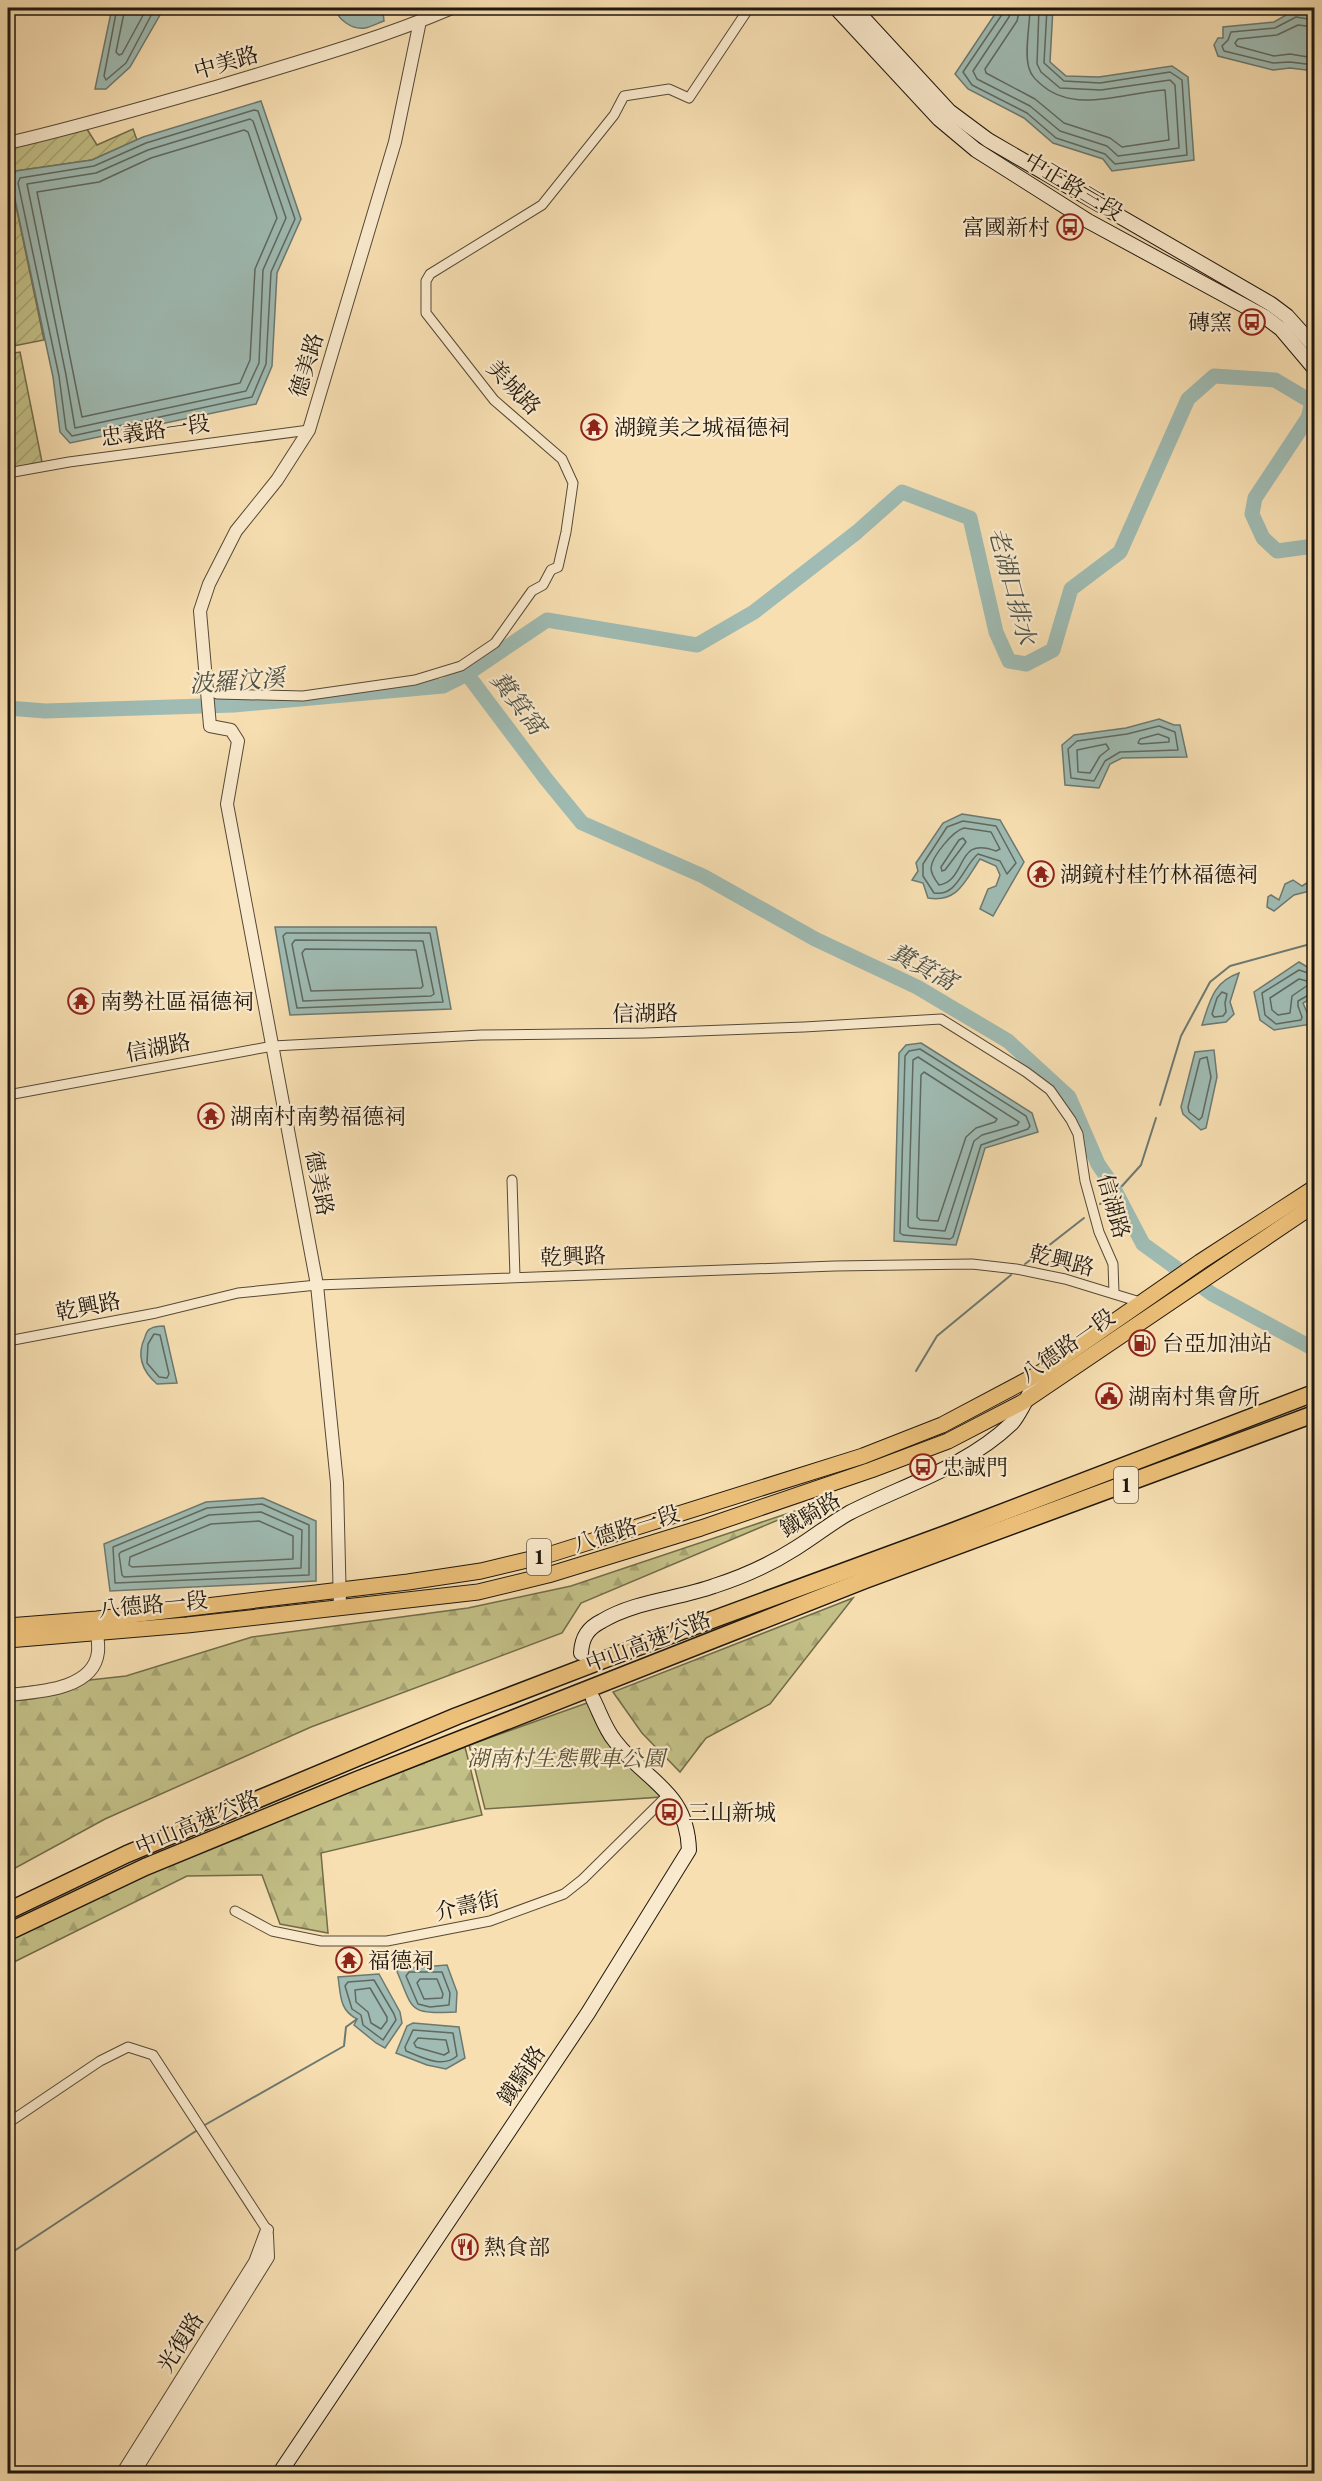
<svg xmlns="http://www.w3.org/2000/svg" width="1322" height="2481" viewBox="0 0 1322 2481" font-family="'EB Garamond','Noto Serif TC',serif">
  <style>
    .forest { fill: url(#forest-firs); stroke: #716c4a; stroke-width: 1.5 }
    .park { fill: #c3c087; stroke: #716c4a; stroke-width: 1.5 }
    .garden { fill: url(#garden-furrows); stroke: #716c4a; stroke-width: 1.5 }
    .water { fill: #9fbbb3; stroke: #6c7971; stroke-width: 1.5 }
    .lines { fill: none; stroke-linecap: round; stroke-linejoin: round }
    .shore { stroke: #5f6960; stroke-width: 1.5 }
    .stream { stroke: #6c7971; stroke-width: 2 }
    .river { stroke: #9fbbb3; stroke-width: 15 }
    .minor-casing { stroke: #554936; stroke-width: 11 }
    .tertiary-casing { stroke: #554936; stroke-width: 14 }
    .secondary-casing { stroke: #1f170d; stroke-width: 16 }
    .primary-casing { stroke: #1f170d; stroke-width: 17 }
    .motorway-casing { stroke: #1f170d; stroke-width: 19 }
    .minor { stroke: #faeacd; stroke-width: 9 }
    .tertiary { stroke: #faeacd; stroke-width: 12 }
    .secondary { stroke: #faeacd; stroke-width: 14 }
    .primary { stroke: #ecc079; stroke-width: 15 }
    .motorway { stroke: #ecc079; stroke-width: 16 }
    .labels { text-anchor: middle; stroke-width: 4.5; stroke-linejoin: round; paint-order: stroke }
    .shield { fill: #faeacd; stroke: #615647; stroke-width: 1.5 }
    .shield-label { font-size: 21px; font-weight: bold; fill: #1f170d }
    .street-label { font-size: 22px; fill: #1f170d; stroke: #faeacd }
    .poi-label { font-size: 22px; fill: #1f170d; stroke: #faeacd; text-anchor: start }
    .park-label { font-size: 22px; font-style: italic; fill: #585238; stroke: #faeacd }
    .water-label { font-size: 24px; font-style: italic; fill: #4c5047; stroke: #faeacd }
  </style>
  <defs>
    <pattern id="forest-firs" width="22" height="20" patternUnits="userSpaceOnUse" patternTransform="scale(1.5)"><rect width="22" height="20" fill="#c3c087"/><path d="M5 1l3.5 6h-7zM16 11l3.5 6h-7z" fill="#a7a473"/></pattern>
    <pattern id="garden-furrows" width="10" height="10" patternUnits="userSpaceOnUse" patternTransform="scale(1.5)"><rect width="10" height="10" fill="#c3c087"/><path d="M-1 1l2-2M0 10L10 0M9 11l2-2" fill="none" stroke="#a7a473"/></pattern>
  </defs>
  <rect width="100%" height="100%" fill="#f7dfb2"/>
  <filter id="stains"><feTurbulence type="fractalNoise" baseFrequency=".00333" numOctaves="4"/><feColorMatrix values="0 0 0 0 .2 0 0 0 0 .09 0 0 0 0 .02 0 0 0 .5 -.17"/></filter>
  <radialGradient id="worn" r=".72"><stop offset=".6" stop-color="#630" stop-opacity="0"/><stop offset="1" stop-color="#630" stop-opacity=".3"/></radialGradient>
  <g class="forest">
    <polygon points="816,1504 581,1603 562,1633 311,1727 105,1819 8,1872 8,1689 126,1676 252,1637 468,1608 571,1586"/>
    <polygon points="853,1598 770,1704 706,1738 680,1772 642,1733 613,1692"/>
    <polygon points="465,1747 482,1815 321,1853 328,1933 280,1924 262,1875 187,1876 8,1965 8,1939 183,1856"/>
  </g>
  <polygon class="park" points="587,1703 611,1747 661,1797 485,1809 469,1745"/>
  <g class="garden">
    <polygon points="85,126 97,145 133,129 137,140 92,160 16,171 11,182 44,340 8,347 8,260 9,259 8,249 8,143"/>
    <polygon points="20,352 42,462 8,469 8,354"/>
  </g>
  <g class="water">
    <polygon points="112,8 164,8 130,67 106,89 95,89"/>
    <path d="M336 8H387L383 12 384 21C378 23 371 27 365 28 353 30 337 20 336 8Z"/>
    <polygon points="999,8 1053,8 1050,62 1066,76 1099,77 1172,66 1188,77 1194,160 1112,171 1103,159 1053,143 1024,118 968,89 955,74"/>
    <polygon points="1295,10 1314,14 1314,71 1290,68 1273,70 1218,56 1214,45 1218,38 1223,38 1223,27 1274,22"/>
    <polygon points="261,101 301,219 277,273 272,366 256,404 70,443 60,432 53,377 11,181 16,171 92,160 143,137"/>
    <polygon points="1159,719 1174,725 1180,725 1187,757 1122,758 1110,764 1099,788 1065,785 1062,745 1074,735 1126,728"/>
    <path d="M962 814 1000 820 1024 862 993 916 980 909 988 889 996 886 1000 875 996 866 980 859C965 881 958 903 928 898L923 883 912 880 918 871 916 863 943 823Z"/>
    <polygon points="1314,871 1314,890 1294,895 1274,911 1267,907 1268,897 1271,895 1279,900 1285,884 1293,880 1302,886 1310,881 1311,873"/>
    <polygon points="275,927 436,927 451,1009 290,1015"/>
    <polygon points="1299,962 1314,971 1314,997 1303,1003 1312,1024 1274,1030 1260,1020 1254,992"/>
    <path d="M1239 973 1230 1002 1234 1014 1226 1022 1202 1025C1210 1001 1213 982 1239 973Z"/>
    <polygon points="921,1043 1032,1113 1038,1132 985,1148 956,1245 894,1241 899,1053 906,1045"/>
    <polygon points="1214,1050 1217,1077 1206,1128 1201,1130 1183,1114 1181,1107 1195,1052"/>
    <path d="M164 1326 177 1383 157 1384C142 1371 136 1356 145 1337 146 1334 147 1330 150 1329 153 1327 160 1326 164 1326Z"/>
    <polygon points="263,1498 316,1521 316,1581 110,1591 104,1544 206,1502"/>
    <path d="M447 1965 457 1992 456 2012C407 2014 414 2011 396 1969Z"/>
    <path d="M379 1974 400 2012 402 2023 385 2048 376 2043 354 2025 357 2019C339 2010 341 1995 338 1977Z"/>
    <polygon points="413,2023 459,2027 465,2058 446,2069 427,2065 396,2053 407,2026"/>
  </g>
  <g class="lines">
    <g class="shore">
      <polyline points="117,8 104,76 106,80 126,63 155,8"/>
      <polyline points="125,8 116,52 119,55 122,54 147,8"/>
      <polyline points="1003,8 1003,13 963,72 972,85 1027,113 1056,138 1105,154 1115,164 1187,155 1182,80 1170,72 1100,83 1064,81 1044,63 1047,8"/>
      <polyline points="1011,8 1009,17 973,71 977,79 1030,106 1060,131 1107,146 1118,156 1179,148 1175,85 1170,80 1101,90 1060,88 1041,72 1037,64 1039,8"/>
      <path d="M1020 8 1017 21 985 69 986 73 1035 99 1064 123 1110 138 1122 147 1169 140 1165 90C1126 92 1077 114 1043 86 1037 81 1031 76 1029 68 1024 53 1030 24 1030 8"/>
      <polyline points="1314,20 1296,17 1275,28 1231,32 1228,40 1222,46 1224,51 1273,63 1290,62 1314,65"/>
      <polyline points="1314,27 1298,25 1277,35 1238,39 1235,43 1237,46 1274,56 1290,54 1314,58"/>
      <polygon points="254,110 258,111 295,219 271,272 266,364 252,397 72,436 66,429 59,376 18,183 20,178 94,166 146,143"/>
      <polygon points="250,119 253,121 286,218 263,270 259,363 246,391 75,428 66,375 27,184 96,173 148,150"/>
      <polygon points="244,130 248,132 277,218 255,269 250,360 240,383 82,417 37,192 99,182 151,158"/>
      <polygon points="1159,726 1175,732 1178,750 1120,752 1105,761 1094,781 1071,778 1068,749 1077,741 1127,734"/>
      <polygon points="1158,734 1169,738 1169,742 1141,744 1138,743 1140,739"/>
      <polygon points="1106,744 1109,749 1100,756 1090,773 1078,772 1077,750"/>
      <path d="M963 821 996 826 1016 863 1007 874 1000 861 978 854C963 866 958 897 934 893L923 876V864L947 827Z"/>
      <path d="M964 828 991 832 1000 849 996 851C955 835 968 880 939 885 936 881 931 874 931 868 932 856 953 831 964 828Z"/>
      <polygon points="963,838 966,842 945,870 942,871 941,867 959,840"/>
      <polygon points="286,933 430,933 443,1002 297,1008 283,936"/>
      <polygon points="295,940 423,941 434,994 431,996 303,1001 292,944"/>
      <polygon points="305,949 416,950 423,986 421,988 311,991 302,953"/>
      <polyline points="1314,975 1299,970 1262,993 1265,1015 1276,1024 1301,1020 1302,1017 1298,1006 1298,1001 1314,992"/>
      <polygon points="1299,979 1307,981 1308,985 1292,996 1290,1013 1278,1015 1272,1010 1270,998"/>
      <polygon points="1222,992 1227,994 1225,1003 1226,1012 1223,1016 1214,1017 1212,1014 1217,998"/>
      <polygon points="920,1049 1026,1116 1030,1126 1028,1129 981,1145 953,1237 950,1239 903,1235 900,1233 905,1056 909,1051"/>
      <polygon points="918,1057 1019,1122 1017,1125 982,1135 974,1141 945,1231 910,1228 908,1226 913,1060"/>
      <polygon points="1207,1057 1211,1077 1202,1117 1199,1120 1189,1112 1188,1107 1200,1059"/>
      <polygon points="924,1072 997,1119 995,1122 976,1128 966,1137 938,1221 920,1220 917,1217 921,1075"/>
      <polygon points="154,1334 160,1335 169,1374 167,1378 159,1377 147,1363 148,1344"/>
      <polygon points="262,1504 309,1525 309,1575 115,1583 113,1547 207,1508"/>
      <polygon points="261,1512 302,1530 301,1568 124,1577 122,1575 119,1554 121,1552 209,1515"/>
      <polygon points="259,1521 293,1536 293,1559 132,1567 129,1565 130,1557 211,1524"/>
      <polygon points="409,1972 442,1972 450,1993 449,2005 430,2007 418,2004 406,1976"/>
      <polygon points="420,1979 437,1979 443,1994 442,1998 424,1999 417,1983"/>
      <polygon points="374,1980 394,2014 396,2020 383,2040 363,2025 361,2015 352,2009 345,1986 348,1982"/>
      <polygon points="370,1988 387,2017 387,2021 381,2029 371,2023 368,2012 356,2002 355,1990"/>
      <path d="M413 2030 453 2033 457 2056C442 2069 422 2057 406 2051L405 2047Z"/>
      <polygon points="418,2038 446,2040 449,2052 444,2055 416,2047 414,2043"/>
    </g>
    <g class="stream">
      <polyline points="1160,1105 1181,1036 1210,982 1230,966 1314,943"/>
      <polyline points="1100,1204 1122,1186 1141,1165 1156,1118"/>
      <polyline points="1025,1264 1084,1218"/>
      <polyline points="916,1371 937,1336 1011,1275"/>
      <polyline points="203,2126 344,2046 346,2027 357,2019"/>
      <polyline points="8,2255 199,2129"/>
    </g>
    <g class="river">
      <polyline points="467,674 546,779 582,823 703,876 815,939 917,987 1008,1041 1069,1097 1098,1164 1111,1183 1143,1244 1212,1294 1314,1349"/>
      <polyline points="8,708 45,711 234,705 443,686 467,674 547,620 697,645 754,612 857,532 902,492 970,518 996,632 1009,661 1026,664 1053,650 1071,589 1120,552 1188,399 1214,376 1275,380 1312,402 1308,418 1255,498 1252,514 1263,538 1277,551 1314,546"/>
    </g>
    <g class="minor-casing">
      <g id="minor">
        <polyline points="8,473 69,462 309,430"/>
        <polyline points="206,689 217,694 303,696 415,680 461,666 495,643 532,591 543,585 551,570 558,567 566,532 573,483 562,459 494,400 426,313 426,281 430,274 542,205 614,115 624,96 669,89 689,98 749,8"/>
        <polyline points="8,1095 273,1046 481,1035 645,1033 804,1027 941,1019 1026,1072 1050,1090 1071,1120 1078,1134 1085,1181 1099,1232 1113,1264 1114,1293"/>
        <polyline points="512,1180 515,1277"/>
        <polyline points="8,1341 156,1313 238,1293 317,1285 835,1266 972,1264 1016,1269 1065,1279 1140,1302"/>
        <polyline points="235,1911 272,1931 321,1941 387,1941 490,1921 564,1894 583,1879 669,1794"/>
        <polyline points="8,2123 100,2061 128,2047 153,2055 267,2230"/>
      </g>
    </g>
    <g class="tertiary-casing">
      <g id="tertiary">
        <path d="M8 143C79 127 148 106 219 86 298 62 377 40 452 8"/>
        <polyline points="340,1607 337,1483 317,1285 227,804 238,741 231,730 210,726 200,611 209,584 236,531 277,480 309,430 395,142 420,21"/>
        <path d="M8 1695C36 1692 94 1690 98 1652 99 1642 96 1633 97 1623"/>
        <polyline points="122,2474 255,2262 267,2230"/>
        <polyline points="133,2474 268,2257 267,2235"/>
      </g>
    </g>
    <g class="secondary-casing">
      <g id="secondary">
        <polyline points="836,8 939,119 976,150 1088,221 1265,317 1281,329 1314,368"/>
        <polyline points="854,8 949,111 988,140 1271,304 1287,316 1314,346"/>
        <path d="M581 1653C582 1637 588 1628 602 1621 635 1601 678 1599 714 1586 742 1577 771 1564 796 1548 814 1537 831 1523 849 1513 904 1485 966 1467 1011 1424 1020 1416 1033 1385 1040 1373"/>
        <path d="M279 2474 588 2013 689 1850C687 1790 646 1782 615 1741 605 1729 600 1713 593 1699"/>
      </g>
    </g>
    <g class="primary-casing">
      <g id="primary">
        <polyline points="8,1626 97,1619 408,1582 481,1571 548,1555 863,1456 942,1425 1040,1373 1200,1262 1314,1188"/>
        <polyline points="8,1640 187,1625 478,1592 548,1575 701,1528 871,1470 948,1441 1023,1402 1314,1205"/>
      </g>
    </g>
    <g class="motorway-casing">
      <g id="motorway">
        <polyline points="8,1911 127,1854 457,1716 611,1657 951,1532 1314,1393"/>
        <polyline points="8,1932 145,1867 357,1780 865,1580 1314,1414"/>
      </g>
    </g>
    <use href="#minor" class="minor"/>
    <use href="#tertiary" class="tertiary"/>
    <use href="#secondary" class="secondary"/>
    <use href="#primary" class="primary"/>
    <use href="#motorway" class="motorway"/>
  </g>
  <defs>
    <g id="bus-ring" transform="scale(1.35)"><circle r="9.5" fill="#faeacd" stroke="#8f2418" stroke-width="1.5"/><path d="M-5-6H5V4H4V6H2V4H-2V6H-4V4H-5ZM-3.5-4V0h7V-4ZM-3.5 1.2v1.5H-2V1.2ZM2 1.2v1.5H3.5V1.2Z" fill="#8f2418"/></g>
    <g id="temple-ring" transform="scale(1.35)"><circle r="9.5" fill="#faeacd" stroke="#8f2418" stroke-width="1.5"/><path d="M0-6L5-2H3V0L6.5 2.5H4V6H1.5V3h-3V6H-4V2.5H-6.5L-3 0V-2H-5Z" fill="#8f2418"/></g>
    <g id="fuel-ring" transform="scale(1.35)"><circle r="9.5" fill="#faeacd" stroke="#8f2418" stroke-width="1.5"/><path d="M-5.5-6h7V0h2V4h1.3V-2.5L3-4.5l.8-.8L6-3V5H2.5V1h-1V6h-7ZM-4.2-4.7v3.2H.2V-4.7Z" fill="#8f2418"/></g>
    <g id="civic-ring" transform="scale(1.35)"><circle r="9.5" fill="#faeacd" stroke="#8f2418" stroke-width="1.5"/><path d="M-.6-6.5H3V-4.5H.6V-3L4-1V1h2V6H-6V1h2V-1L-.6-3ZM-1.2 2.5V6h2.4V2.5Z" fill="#8f2418"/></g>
    <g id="restaurant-ring" transform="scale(1.35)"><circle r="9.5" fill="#faeacd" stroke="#8f2418" stroke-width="1.5"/><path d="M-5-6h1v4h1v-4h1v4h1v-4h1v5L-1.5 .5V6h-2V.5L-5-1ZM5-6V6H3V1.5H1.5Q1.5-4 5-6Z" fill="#8f2418"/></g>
  </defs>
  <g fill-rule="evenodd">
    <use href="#bus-ring" x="1070" y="227"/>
    <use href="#bus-ring" x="1252" y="322"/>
    <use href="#temple-ring" x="594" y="427"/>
    <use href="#temple-ring" x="1041" y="874"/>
    <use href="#temple-ring" x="81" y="1001"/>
    <use href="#temple-ring" x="211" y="1116"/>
    <use href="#fuel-ring" x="1142" y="1343"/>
    <use href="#civic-ring" x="1109" y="1396"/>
    <use href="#bus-ring" x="923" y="1467"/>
    <use href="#bus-ring" x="669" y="1812"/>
    <use href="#temple-ring" x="349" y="1960"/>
    <use href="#restaurant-ring" x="465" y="2247"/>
  </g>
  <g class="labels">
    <g class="shield">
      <rect x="1114" y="1467" width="24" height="36" rx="4.5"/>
      <rect x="527" y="1539" width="24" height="36" rx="4.5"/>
    </g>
    <g class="shield-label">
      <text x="1126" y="1492">1</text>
      <text x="539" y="1564">1</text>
    </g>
    <g class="street-label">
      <text transform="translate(226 62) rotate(-16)" y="8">中美路</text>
      <text transform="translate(1074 186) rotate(31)" y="8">中正路三段</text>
      <text transform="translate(306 365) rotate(-73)" y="8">德美路</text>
      <text transform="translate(514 387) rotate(46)" y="8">美城路</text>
      <text transform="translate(155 430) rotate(-8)" y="8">忠義路一段</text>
      <text transform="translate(645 1013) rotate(-1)" y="8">信湖路</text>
      <text transform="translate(158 1047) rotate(-11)" y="8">信湖路</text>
      <text transform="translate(320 1183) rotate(79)" y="8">德美路</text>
      <text transform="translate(1114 1206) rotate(74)" y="8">信湖路</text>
      <text transform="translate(573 1256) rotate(-2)" y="8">乾興路</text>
      <text transform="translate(1062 1260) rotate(14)" y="8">乾興路</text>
      <text transform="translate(88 1306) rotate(-11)" y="8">乾興路</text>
      <text transform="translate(1067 1345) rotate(-35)" y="8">八德路一段</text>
      <text transform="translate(810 1514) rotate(-31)" y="8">鐵騎路</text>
      <text transform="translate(626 1528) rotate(-17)" y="8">八德路一段</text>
      <text transform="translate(153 1604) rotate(-5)" y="8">八德路一段</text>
      <text transform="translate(648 1641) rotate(-21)" y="8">中山高速公路</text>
      <text transform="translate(197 1822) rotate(-23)" y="8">中山高速公路</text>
      <text transform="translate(467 1905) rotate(-13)" y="8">介壽街</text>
      <text transform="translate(521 2075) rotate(-56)" y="8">鐵騎路</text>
      <text transform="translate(180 2342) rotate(-58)" y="8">光復路</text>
    </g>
    <g class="poi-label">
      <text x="1050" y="235" text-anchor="end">富國新村</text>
      <text x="1232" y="330" text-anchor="end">磚窯</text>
      <text x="614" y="435">湖鏡美之城福德祠</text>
      <text x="1060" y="882">湖鏡村桂竹林福德祠</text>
      <text x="100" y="1009">南勢社區福德祠</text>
      <text x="230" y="1124">湖南村南勢福德祠</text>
      <text x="1162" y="1351">台亞加油站</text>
      <text x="1128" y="1404">湖南村集會所</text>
      <text x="942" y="1475">忠誠門</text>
      <text x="688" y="1820">三山新城</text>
      <text x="368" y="1968">福德祠</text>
      <text x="484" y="2255">熱食部</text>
    </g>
    <g class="park-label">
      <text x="566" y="1766">湖南村生態戰車公園</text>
    </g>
    <g class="water-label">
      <text transform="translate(1012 586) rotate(75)" y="8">老湖口排水</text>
      <text transform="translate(237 681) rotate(-4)" y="8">波羅汶溪</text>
      <text transform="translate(518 703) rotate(52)" y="8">糞箕窩</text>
      <text transform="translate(923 967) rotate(28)" y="8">糞箕窩</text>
    </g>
  </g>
  <rect width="1322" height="2481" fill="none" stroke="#f7dfb2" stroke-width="30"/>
  <rect x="9" y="9" width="1304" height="2463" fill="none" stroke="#1f170d" stroke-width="3"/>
  <rect x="15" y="15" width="1292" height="2451" fill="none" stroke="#1f170d" stroke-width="1.5"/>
  <rect width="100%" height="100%" filter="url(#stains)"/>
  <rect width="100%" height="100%" fill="url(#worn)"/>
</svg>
